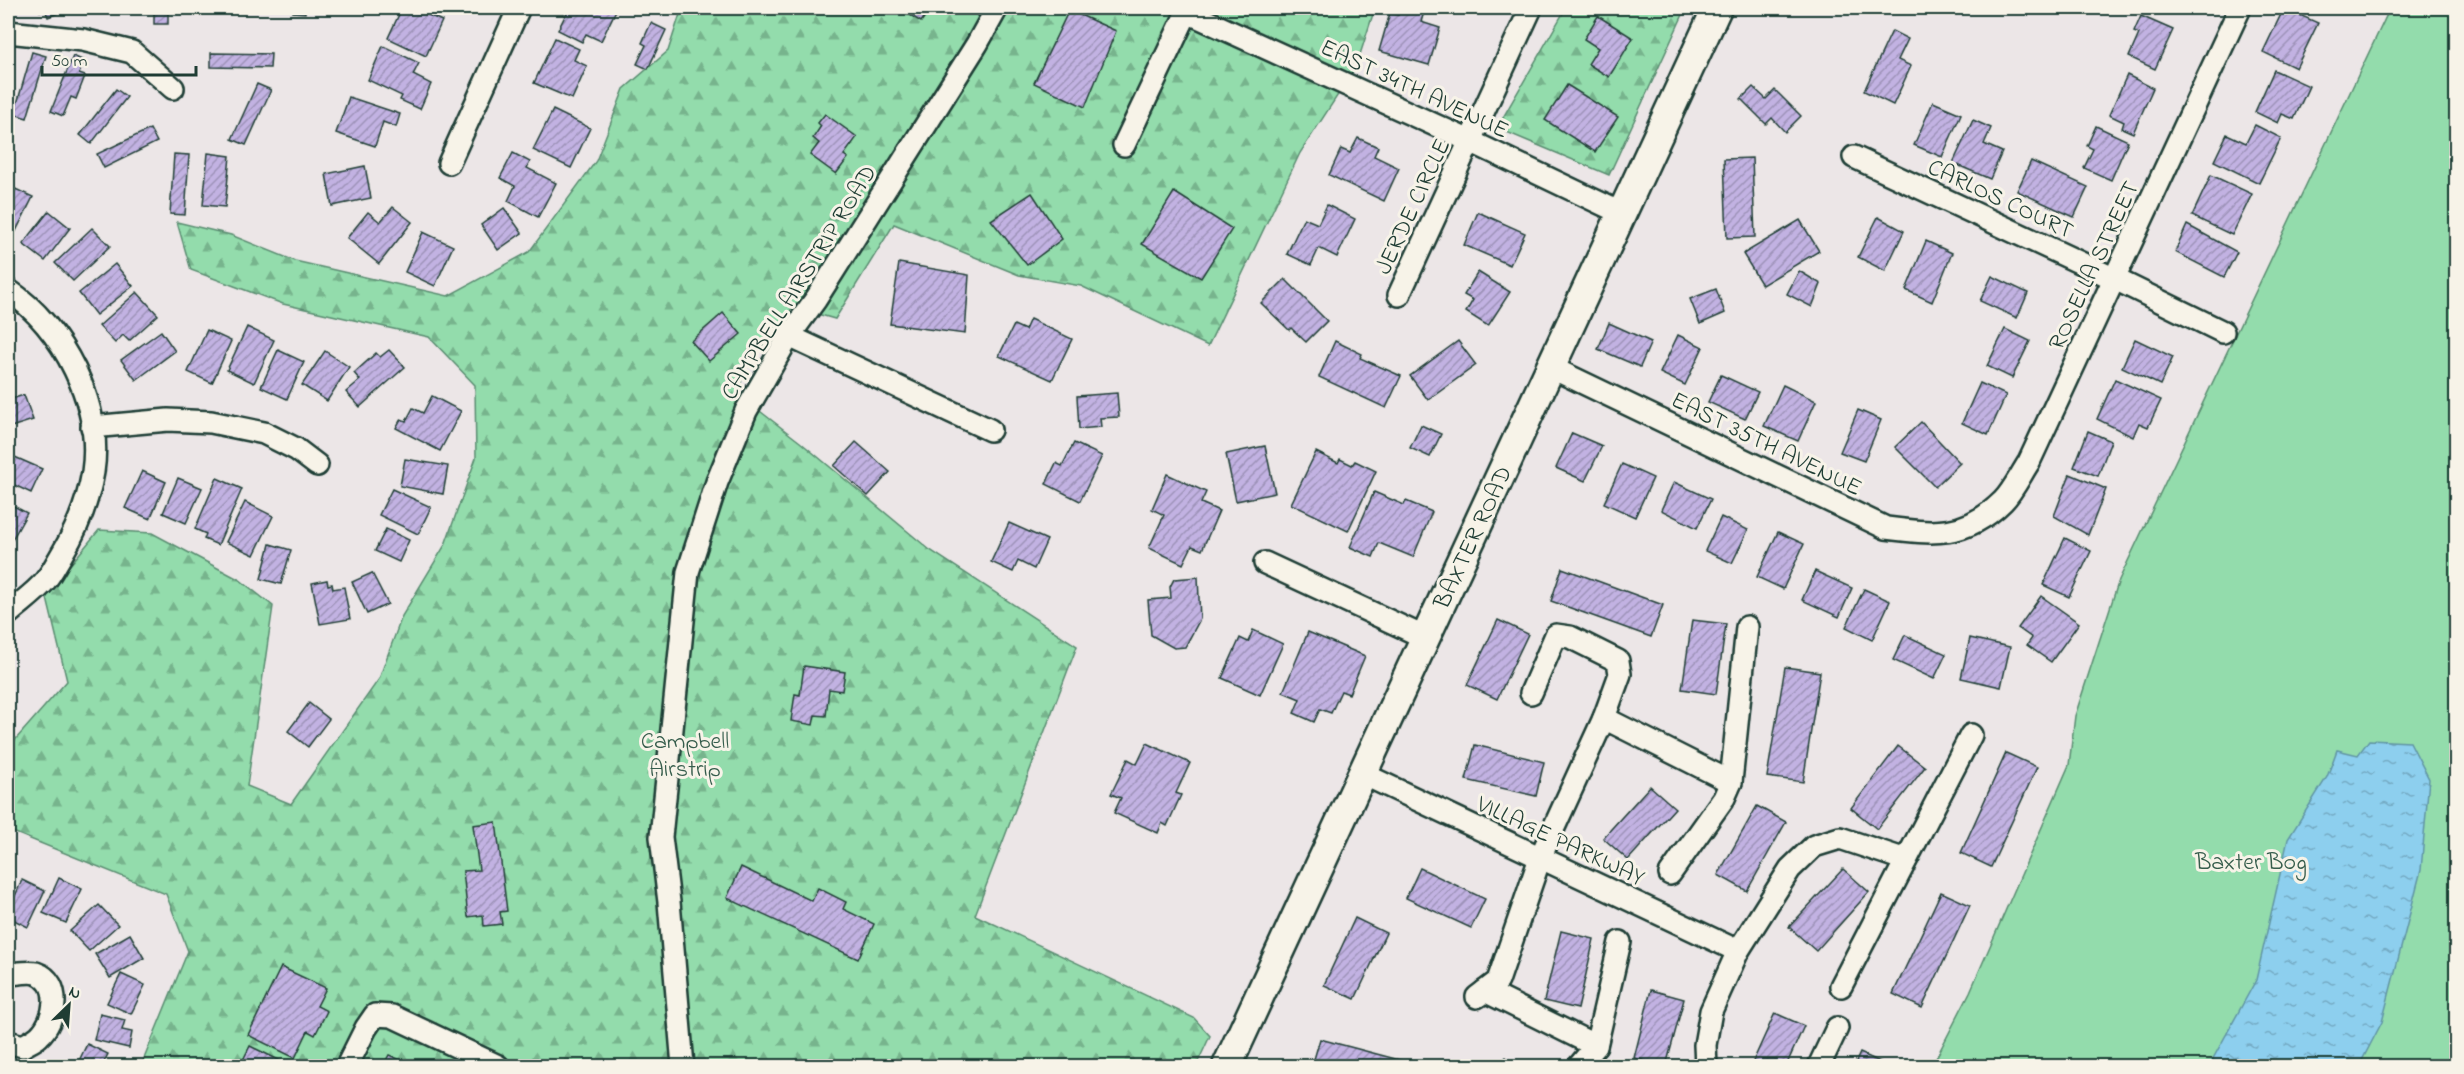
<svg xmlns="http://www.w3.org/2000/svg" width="2464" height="1074" viewBox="0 0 2464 1074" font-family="'Indie Flower',sans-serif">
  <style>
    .forest { fill: url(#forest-firs); stroke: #598c70; stroke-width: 1.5 }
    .green { fill: #93dcac; stroke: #598c70; stroke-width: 1.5 }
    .water { fill: url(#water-ripples); stroke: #6195a4; stroke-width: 1.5 }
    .building { fill: url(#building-hatch); stroke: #1f3d34; stroke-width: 1.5 }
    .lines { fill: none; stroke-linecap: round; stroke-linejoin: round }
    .street-casing { stroke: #1f3d34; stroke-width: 26 }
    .secondary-casing { stroke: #1f3d34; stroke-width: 33 }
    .street { stroke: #f7f3e8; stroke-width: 21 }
    .secondary { stroke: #f7f3e8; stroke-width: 28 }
    .labels { text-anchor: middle; stroke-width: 6; stroke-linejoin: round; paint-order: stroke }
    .street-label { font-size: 24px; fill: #1f3d34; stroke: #f7f3e8 }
    .park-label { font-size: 24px; fill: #365d4c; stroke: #f7f3e8 }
  </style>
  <defs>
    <pattern id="forest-firs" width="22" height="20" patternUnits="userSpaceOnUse" patternTransform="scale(1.5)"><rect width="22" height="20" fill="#93dcac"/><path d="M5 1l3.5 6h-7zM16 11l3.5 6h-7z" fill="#77b48d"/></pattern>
    <pattern id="water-ripples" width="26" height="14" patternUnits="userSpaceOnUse" patternTransform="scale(1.5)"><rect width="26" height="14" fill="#8dcfee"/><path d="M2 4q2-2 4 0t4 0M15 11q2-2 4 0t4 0" fill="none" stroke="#73a9c2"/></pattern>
    <pattern id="building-hatch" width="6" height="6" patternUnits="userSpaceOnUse" patternTransform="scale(1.5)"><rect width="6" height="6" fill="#c2b2e2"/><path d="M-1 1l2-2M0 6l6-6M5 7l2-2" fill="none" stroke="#9d92b8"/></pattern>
  </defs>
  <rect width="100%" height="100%" fill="#ece6e7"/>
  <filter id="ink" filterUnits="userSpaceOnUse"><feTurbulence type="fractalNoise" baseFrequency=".0167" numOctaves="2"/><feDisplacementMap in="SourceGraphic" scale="12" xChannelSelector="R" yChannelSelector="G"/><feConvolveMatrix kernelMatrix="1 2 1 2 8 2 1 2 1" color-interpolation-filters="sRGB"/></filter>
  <g filter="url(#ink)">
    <g class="forest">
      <polygon points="682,8 1375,8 1356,67 1300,153 1208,346 1081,286 1019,275 894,224 835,319 793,307 743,370 739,395 800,442 930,550 1077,646 975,915 1194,1018 1210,1036 1196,1066 141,1066 188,951 166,894 8,830 8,748 67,681 46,594 99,530 152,533 240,580 273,606 247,786 291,804 379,679 402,616 445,545 476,458 475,385 429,337 283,304 191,270 177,222 231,235 295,261 448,296 529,252 596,161 624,89 668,51"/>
      <polygon points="1566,8 1686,8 1609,175 1497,128"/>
    </g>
    <polygon class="green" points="2390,8 2456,8 2456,1066 1932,1066 1970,992 2069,765 2075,716 2119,580"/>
    <polygon class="water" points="2369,740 2410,742 2429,779 2421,870 2382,1022 2359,1066 2209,1066 2256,980 2288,839 2327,777 2337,750 2358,755"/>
    <g class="building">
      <polygon points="38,8 59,8 61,12 48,17 45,9 40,11"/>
      <rect x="154" y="8" width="14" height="16"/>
      <polygon points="293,8 305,8 305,13 293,12"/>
      <polygon points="402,8 412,8 442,21 426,56 388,38"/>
      <polygon points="569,8 617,8 601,41 586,34 582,42 558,30"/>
      <polygon points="899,8 931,8 921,22"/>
      <polygon points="1400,8 1424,12 1421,22 1440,28 1429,65 1379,51 1390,13 1398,15"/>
      <polygon points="2284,8 2318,23 2296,68 2263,52"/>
      <polygon points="1069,10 1116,31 1085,107 1034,83"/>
      <polygon points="1598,16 1633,38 1609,77 1588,64 1598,48 1584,39"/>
      <polygon points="2141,16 2173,30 2155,69 2129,57 2139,34 2134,32"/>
      <polygon points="651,23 666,30 648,69 637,64 646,45 642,43"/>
      <polygon points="1892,31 1908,39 1898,60 1911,66 1893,105 1864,91"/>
      <polygon points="555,38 579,49 574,60 587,66 572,99 534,83"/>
      <polygon points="383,46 419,63 413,75 431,84 420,109 400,100 402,96 368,80"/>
      <polygon points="32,52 46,56 27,118 14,114"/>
      <polygon points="211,53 271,54 270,68 211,67"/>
      <polygon points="73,56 84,61 79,74 85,76 76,99 71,97 63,116 51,111"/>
      <polygon points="2274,70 2309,86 2294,119 2282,114 2278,123 2255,112"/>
      <polygon points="2127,75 2153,88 2133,133 2122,128 2124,122 2109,115"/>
      <polygon points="257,84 271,90 246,145 232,139"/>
      <polygon points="1567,85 1618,117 1595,152 1545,120"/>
      <polygon points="1753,87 1766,99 1775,90 1801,116 1785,132 1772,118 1766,124 1741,99"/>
      <polygon points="116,89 127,97 91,144 80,135"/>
      <polygon points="349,97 400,114 396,127 383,122 375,146 336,133"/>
      <polygon points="1933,102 1961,114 1942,157 1914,145"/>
      <polygon points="553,110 590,128 571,168 533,150"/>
      <polygon points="825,114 857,137 844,155 848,158 836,174 810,155 819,143 813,138 821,126 818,123"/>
      <polygon points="1973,120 1991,128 1984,144 2002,152 1990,179 1953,163"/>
      <polygon points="2255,125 2281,138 2259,183 2214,161 2227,134 2246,143"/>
      <polygon points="2096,126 2128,141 2111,180 2084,168 2093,149 2087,146"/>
      <polygon points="150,129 157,142 104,168 97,154"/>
      <polygon points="1358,138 1378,147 1374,156 1399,168 1384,201 1329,175 1341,149 1350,153"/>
      <polygon points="208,153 230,156 225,207 203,205"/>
      <polygon points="513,153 530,162 527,168 556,183 538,217 508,201 515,186 500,178"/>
      <polygon points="174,154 189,155 185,215 170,214"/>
      <polygon points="1752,158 1755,237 1727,238 1724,159"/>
      <polygon points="2031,161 2088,187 2074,217 2017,191"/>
      <polygon points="365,166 371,198 332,206 326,174"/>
      <polygon points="2211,175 2252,194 2232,235 2192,216"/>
      <polygon points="11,187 33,197 10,243 8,241 8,194"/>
      <polygon points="1174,192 1232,229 1201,278 1142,244"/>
      <polygon points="1032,193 1062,239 1027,265 991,220"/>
      <polygon points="1327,205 1355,219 1337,257 1319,248 1311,265 1287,254 1304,218 1318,224"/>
      <polygon points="393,207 412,222 379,264 347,238 368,212 380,222"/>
      <polygon points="504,208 522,233 498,250 481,225"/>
      <polygon points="49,211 70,228 45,261 23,244"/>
      <polygon points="1478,212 1525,233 1510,265 1464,245"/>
      <polygon points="1878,217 1904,231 1885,271 1858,257"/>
      <polygon points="1800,220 1819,251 1762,285 1743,254"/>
      <polygon points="2187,225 2237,252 2224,277 2175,252"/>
      <polygon points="92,228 110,246 73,281 55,263"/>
      <polygon points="423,232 453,246 435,286 405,272"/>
      <polygon points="1926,241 1952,253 1932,302 1906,290"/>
      <polygon points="899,263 969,275 965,334 890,324"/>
      <polygon points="115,264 133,286 96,315 79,293"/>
      <polygon points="1799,271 1821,284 1812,307 1787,294"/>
      <polygon points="1478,272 1510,292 1488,326 1466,312 1473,300 1464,295"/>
      <polygon points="1992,276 2028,293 2017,318 1980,301"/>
      <polygon points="1285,279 1327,321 1306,342 1291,328 1289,330 1261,303"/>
      <polygon points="1716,289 1725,313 1700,324 1690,299"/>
      <polygon points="137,292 158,315 129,341 123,335 115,343 99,326"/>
      <polygon points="723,313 741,334 709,361 691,341"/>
      <polygon points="1030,319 1072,339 1052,380 999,356 1014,325 1025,330"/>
      <polygon points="1609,323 1651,342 1640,367 1598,349"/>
      <polygon points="247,327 274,340 254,383 227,370"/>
      <polygon points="2005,329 2030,341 2012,378 1987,366"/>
      <polygon points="207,330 231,341 212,383 188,372"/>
      <polygon points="161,331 175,351 136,380 121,360"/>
      <polygon points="1678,335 1703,347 1685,385 1660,373"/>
      <polygon points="2135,339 2173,357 2160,385 2122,367"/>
      <polygon points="1335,341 1362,354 1360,358 1401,376 1386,408 1319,377"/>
      <polygon points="1458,341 1476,365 1428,400 1410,376"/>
      <polygon points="278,350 304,362 287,399 261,387"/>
      <polygon points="389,350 405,367 360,407 346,392 360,380 354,373 376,353 380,357"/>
      <polygon points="325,351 349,367 327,401 302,385"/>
      <polygon points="1721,375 1758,392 1745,419 1708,402"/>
      <polygon points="2115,379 2161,400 2148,427 2139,423 2133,437 2097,419"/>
      <polygon points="1980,383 2006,395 1988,435 1962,423"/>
      <polygon points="1783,385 1816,401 1798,441 1764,426"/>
      <polygon points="1117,393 1119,417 1100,418 1101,427 1079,429 1077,396"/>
      <polygon points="24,395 33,420 8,428 8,400"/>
      <polygon points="432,396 461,411 440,451 396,428 401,419 406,421 413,408 423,413"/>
      <polygon points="1858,410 1881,420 1864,461 1840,452"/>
      <polygon points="1921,422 1960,463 1935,487 1895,447"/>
      <polygon points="1421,425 1441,434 1430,457 1410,448"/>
      <polygon points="2088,431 2111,441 2098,476 2074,467"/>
      <polygon points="1572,433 1602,446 1585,481 1556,468"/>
      <polygon points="856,442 890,472 868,496 834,466"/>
      <polygon points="1074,443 1102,456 1080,501 1046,484 1056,463 1062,466"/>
      <polygon points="1265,446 1275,493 1236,501 1226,454"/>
      <polygon points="1316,452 1338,463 1340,459 1352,465 1355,461 1376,471 1348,531 1291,504"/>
      <polygon points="8,454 42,469 31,493 8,482"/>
      <polygon points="405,459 448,466 443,494 400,486"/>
      <polygon points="1622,464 1653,478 1635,517 1604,503"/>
      <polygon points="142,471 166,482 150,519 125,508"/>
      <polygon points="1167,474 1206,492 1201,503 1219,511 1202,550 1192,546 1183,564 1149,548 1164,515 1152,509"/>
      <polygon points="2070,474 2106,489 2088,535 2054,516"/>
      <polygon points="178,478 202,488 186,523 163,513"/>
      <polygon points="217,478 242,489 218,545 204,539 206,534 195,529"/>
      <polygon points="1674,482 1711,499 1697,528 1661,510"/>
      <polygon points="392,489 431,507 418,534 379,515"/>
      <polygon points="1374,492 1404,505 1406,501 1432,512 1413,557 1379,543 1373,557 1350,547"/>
      <polygon points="245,502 273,516 254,555 226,542"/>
      <polygon points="8,503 27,513 12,540 8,537"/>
      <polygon points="1721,517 1748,530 1732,563 1705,551"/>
      <polygon points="1009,523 1047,540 1034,569 1018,561 1013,572 991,562"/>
      <polygon points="386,529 409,540 399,562 375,551"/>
      <polygon points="1778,532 1804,544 1783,589 1757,577"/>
      <polygon points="2065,538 2091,551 2069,597 2043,585"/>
      <polygon points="270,544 291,550 281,584 261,579"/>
      <polygon points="1562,568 1663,605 1651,637 1551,601"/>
      <polygon points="1815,571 1852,588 1839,617 1802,600"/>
      <polygon points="372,573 388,604 367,614 352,582"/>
      <polygon points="1198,577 1200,619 1185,647 1174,648 1151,635 1148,600 1171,598 1170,587 1174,579"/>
      <polygon points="327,580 328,585 332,584 333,589 344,587 350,619 320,624 312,583"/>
      <polygon points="1864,589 1890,601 1872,640 1846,627"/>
      <polygon points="2041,596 2079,623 2051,662 2027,645 2032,638 2018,628"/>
      <polygon points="1498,620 1528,634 1497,699 1467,685"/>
      <polygon points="1692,620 1726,624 1716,694 1682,689"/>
      <polygon points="1253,630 1283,644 1260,695 1222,678 1240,638 1248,642"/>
      <polygon points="1308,632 1365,656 1349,694 1341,691 1331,713 1320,709 1314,722 1294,713 1300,699 1283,692"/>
      <polygon points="1905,635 1946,654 1934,679 1893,660"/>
      <polygon points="1970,638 2010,647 2001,687 1961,678"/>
      <polygon points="804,666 845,672 842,691 829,689 826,716 815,715 813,725 791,721 795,694 800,695"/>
      <polygon points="1785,667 1820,672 1803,782 1767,777"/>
      <polygon points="309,703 329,719 308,747 288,731"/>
      <polygon points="1147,743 1190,763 1176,793 1181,795 1167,826 1162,823 1158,833 1114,813 1121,798 1111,794 1128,759 1137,764"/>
      <polygon points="1475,745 1544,762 1536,796 1466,780"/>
      <polygon points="1898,746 1925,767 1877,829 1851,808"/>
      <polygon points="2006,753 2037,767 1991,867 1961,853"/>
      <polygon points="1650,786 1675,808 1628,860 1603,838"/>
      <polygon points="1757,806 1786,822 1747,891 1718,875"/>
      <polygon points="496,822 507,911 500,912 502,924 484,926 483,915 468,917 463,871 479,870 473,825"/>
      <polygon points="741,867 812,901 818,888 846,902 843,909 874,924 858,959 727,898"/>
      <polygon points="1420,868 1485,899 1471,928 1406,898"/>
      <polygon points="1843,869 1869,892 1816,951 1789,927"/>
      <polygon points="59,878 82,889 66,923 43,913"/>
      <polygon points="22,880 45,891 28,927 8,917 8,912"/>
      <polygon points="1941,892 1970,905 1922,1008 1893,994"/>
      <polygon points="99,905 118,925 89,951 70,931"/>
      <polygon points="1355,918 1386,933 1355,999 1324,985"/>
      <polygon points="1561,931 1594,939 1578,1009 1544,1001"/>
      <polygon points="130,934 144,958 110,978 95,954"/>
      <polygon points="281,967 326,988 317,1006 327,1011 315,1035 308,1031 295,1058 248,1035"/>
      <polygon points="121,974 145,985 131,1014 107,1003"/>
      <polygon points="1651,990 1684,999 1666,1066 1634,1058"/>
      <polygon points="1775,1013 1804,1026 1786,1066 1751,1066"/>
      <polygon points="100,1014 125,1020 122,1030 132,1032 129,1048 94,1040"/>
      <polygon points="1320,1039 1422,1066 1312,1066"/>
      <polygon points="87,1044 108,1054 102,1066 77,1065"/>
      <polygon points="250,1046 291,1066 240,1066"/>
      <polygon points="1860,1053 1889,1066 1854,1066"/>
      <polygon points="389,1055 414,1066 383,1066"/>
      <polygon points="1506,1057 1517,1066 1498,1066"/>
    </g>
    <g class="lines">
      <g class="street-casing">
        <g id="street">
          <polyline points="8,32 83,40 132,52 173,88"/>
          <polyline points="1124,145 1187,12 1470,141 1621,213"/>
          <polyline points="1854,157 2115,279 2223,332"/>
          <polyline points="449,163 519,8"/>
          <path d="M8 290C63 327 103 405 93 472 88 501 77 529 62 554 57 562 52 573 45 581 35 593 20 603 8 614"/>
          <polyline points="1399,295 1531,8"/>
          <polyline points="789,336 990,430"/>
          <path d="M1550 367 1886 528C1933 534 1966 538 2003 501 2013 491 2021 474 2029 462L2240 8"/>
          <polyline points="92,427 168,420 211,422 264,433 296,449 317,465"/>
          <polyline points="1265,563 1426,638"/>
          <polyline points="1604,718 1731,782"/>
          <polyline points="1363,774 1738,951"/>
          <polyline points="1670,874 1724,798 1731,782 1747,627"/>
          <path d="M8 974C15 974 28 971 36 973 63 982 56 1021 39 1036 35 1040 28 1043 23 1046L8 1042"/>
          <polyline points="1841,986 1971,735"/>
          <polyline points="1485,991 1596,1046"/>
          <polyline points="1477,997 1498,981 1540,858 1604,718 1620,674 1618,661 1570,637 1556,635 1531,693"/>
          <polyline points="347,1066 366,1028 375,1015 392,1016 498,1066"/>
          <polyline points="683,1066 669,902 661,837 688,572 717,482 746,411 789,336 816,299 977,44 997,8"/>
          <polyline points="1579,1066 1596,1046 1620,942"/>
          <polyline points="1706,1066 1705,1045 1711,1011 1738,951 1790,869 1814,846 1840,838 1906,860"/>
          <polyline points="1819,1066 1837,1028"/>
        </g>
      </g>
      <g class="secondary-casing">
        <polyline id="secondary" points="1227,1066 1717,8"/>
      </g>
      <use href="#street" class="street"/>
      <use href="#secondary" class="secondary"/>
    </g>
  </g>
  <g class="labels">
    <g class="street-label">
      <text transform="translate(1415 88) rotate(25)" y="8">EAST 34TH AVENUE</text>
      <text transform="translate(2001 198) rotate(25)" y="8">CARLOS COURT</text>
      <text transform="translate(1412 206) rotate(-65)" y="8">JERDE CIRCLE</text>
      <text transform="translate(2093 265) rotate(-65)" y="8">ROSELLA STREET</text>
      <text transform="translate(798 282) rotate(-58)" y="8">CAMPBELL AIRSTRIP ROAD</text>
      <text transform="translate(1767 443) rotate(26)" y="8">EAST 35TH AVENUE</text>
      <text transform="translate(1472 537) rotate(-65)" y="8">BAXTER ROAD</text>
      <text transform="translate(1561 840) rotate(25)" y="8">VILLAGE PARKWAY</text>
    </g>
    <g class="park-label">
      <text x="685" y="748">Campbell<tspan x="685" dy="28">Airstrip</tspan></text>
      <text x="2251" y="869">Baxter Bog</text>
    </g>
  </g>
  <rect width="2464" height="1074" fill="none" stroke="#f7f3e8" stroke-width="30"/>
  <rect x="15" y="15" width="2434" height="1044" fill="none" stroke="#1f3d34" stroke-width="2" filter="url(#ink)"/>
  <g transform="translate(69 1005) rotate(25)" stroke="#f7f3e8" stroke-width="4.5" paint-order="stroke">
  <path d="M0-4.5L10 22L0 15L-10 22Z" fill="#1f3d34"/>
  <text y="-9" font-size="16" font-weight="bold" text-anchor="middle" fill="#1f3d34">N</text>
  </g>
  <path d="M42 66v9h154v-9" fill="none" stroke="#1f3d34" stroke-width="3"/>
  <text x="51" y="66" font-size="18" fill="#1f3d34" stroke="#f7f3e8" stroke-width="4.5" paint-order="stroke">50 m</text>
</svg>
